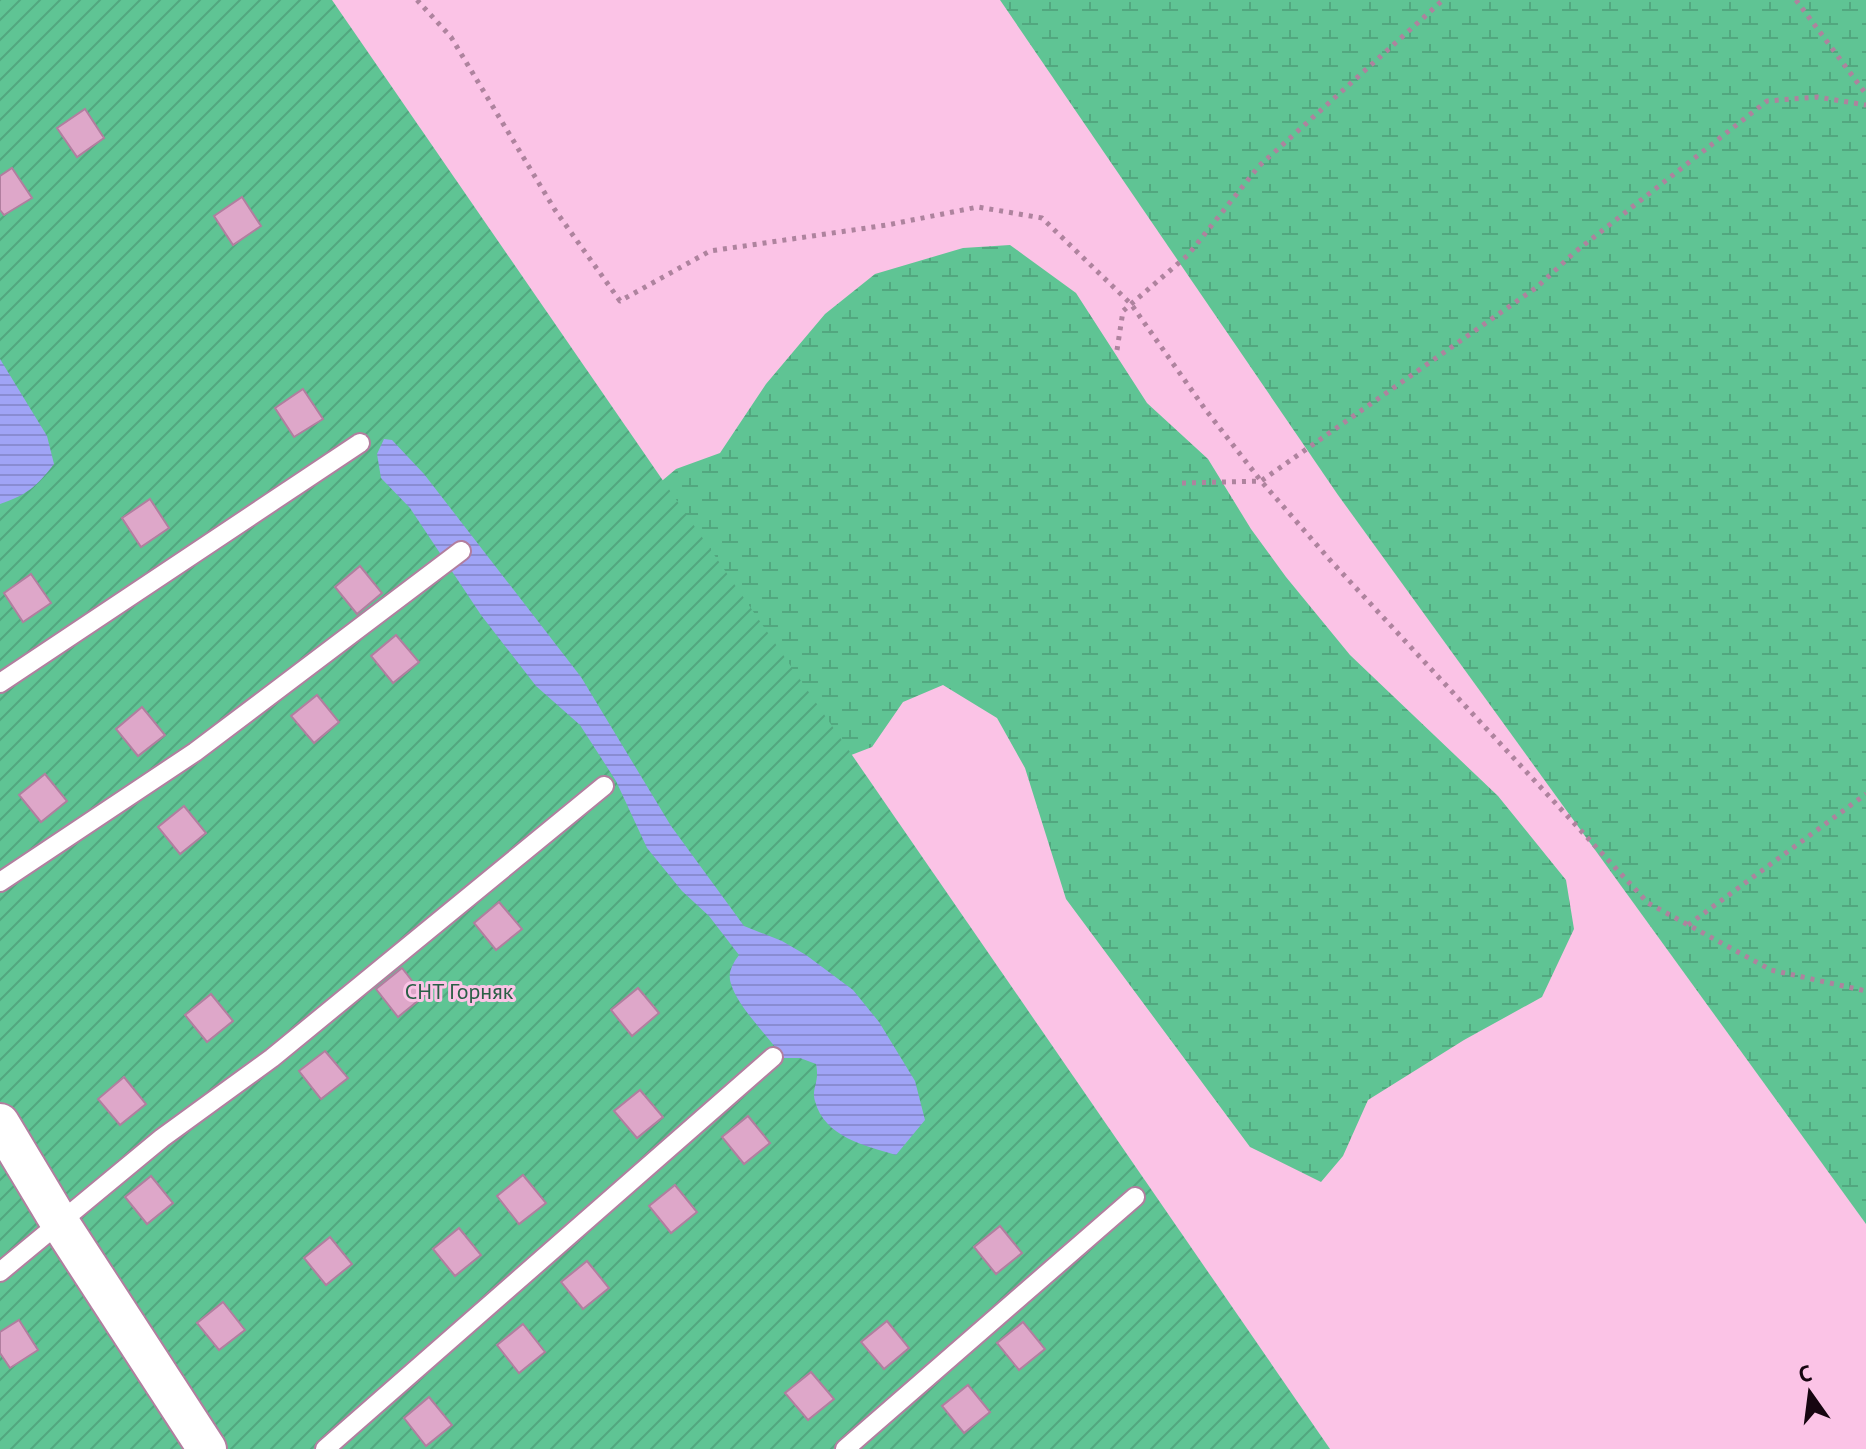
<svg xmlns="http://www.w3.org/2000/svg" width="1866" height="1449" viewBox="0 0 1866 1449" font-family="'PT Sans',sans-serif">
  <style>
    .wetland { fill: url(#wetland-marsh) }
    .garden { fill: url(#garden-furrows) }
    .water { fill: url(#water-rules) }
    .building { fill: #dea7c9; stroke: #b17e9f; stroke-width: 2 }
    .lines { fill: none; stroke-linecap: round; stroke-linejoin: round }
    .service-casing { stroke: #b27e9f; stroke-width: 22 }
    .minor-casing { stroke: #b27e9f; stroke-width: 42 }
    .path { stroke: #ae839e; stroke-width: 5; stroke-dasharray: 4 6; stroke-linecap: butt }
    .service { stroke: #fff; stroke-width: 18 }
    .minor { stroke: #fff; stroke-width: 38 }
    .labels { text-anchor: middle; stroke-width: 6; stroke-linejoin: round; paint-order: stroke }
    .park-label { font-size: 22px; fill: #2a5f46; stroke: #fbc3e6 }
  </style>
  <defs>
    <pattern id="wetland-marsh" width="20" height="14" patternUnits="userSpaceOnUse" patternTransform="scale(2)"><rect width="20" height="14" fill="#5fc494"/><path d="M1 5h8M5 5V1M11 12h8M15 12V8" fill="none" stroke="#52a77f"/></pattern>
    <pattern id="garden-furrows" width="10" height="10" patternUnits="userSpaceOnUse" patternTransform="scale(2)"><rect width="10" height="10" fill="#5fc494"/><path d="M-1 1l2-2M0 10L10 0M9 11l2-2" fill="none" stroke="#52a77f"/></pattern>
    <pattern id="water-rules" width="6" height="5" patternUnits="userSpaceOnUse" patternTransform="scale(2)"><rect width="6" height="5" fill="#a0a4f6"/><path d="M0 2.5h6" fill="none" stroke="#898cd2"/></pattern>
  </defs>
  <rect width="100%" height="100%" fill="#fbc3e6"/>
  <g class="wetland">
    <polygon points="1000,0 1866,0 1866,1224 1338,495"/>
    <polygon points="1010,245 1076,293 1147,403 1208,459 1251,529 1286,577 1350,655 1498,796 1566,880 1574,929 1542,997 1464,1040 1368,1100 1343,1156 1321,1182 1250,1147 1066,899 1025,768 997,718 943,685 903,702 872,747 820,767 637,502 676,469 720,453 766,384 825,314 875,274 963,248"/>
  </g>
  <polygon class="garden" points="0,0 332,0 1330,1449 0,1449"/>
  <g class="water">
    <path d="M0 359 47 436 54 464C37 486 27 495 0 504Z"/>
    <path d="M384 439 392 440 424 474 581 677 671 826 744 926 782 941 806 955 853 990 879 1022 915 1081 925 1120 896 1155C866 1146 824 1137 815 1101 811 1088 820 1083 816 1064L800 1058H783C768 1035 739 1009 731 984 727 973 733 963 739 955L709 916 682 891 647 848 616 781 580 725 536 686 481 615 410 508 381 478 377 454Z"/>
  </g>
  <g class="building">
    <polygon points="85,109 104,138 77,157 57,128"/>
    <polygon points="12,168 32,198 4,215 0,210 0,176"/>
    <polygon points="242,197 261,226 233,245 214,216"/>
    <polygon points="303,389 323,419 294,437 275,408"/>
    <polygon points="150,499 169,528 141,547 122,518"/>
    <polygon points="360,566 382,593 357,614 335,587"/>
    <polygon points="31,574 51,603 23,622 4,593"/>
    <polygon points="396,635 419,662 393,683 371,656"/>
    <polygon points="317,695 339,722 314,743 291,716"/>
    <polygon points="142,707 165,735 138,756 116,729"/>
    <polygon points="45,774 67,801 41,822 19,795"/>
    <polygon points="184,806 206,833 180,854 158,827"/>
    <polygon points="499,902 522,929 496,950 474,923"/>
    <polygon points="402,968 424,996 398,1017 376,989"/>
    <polygon points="638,988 659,1013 632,1036 611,1010"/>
    <polygon points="211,994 233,1021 207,1042 185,1015"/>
    <polygon points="325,1051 348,1078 321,1099 299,1071"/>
    <polygon points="124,1077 146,1104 120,1125 98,1099"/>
    <polygon points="640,1090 663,1117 637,1138 614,1111"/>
    <polygon points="748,1116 770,1143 744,1164 722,1137"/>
    <polygon points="523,1175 546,1203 519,1224 497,1196"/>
    <polygon points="151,1176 173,1203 147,1224 125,1197"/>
    <polygon points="675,1185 697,1212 671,1233 649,1206"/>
    <polygon points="1000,1226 1022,1253 996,1274 974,1247"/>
    <polygon points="459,1228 481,1255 455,1276 433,1249"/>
    <polygon points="330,1237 352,1264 326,1285 304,1258"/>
    <polygon points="587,1261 609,1288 583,1309 561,1282"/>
    <polygon points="223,1302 245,1330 219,1350 197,1323"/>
    <polygon points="19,1320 38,1350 10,1368 0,1353 0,1332"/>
    <polygon points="887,1321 909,1348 884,1369 861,1342"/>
    <polygon points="1023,1322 1045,1349 1019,1370 997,1343"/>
    <polygon points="523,1324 545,1352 519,1373 497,1345"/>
    <polygon points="811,1372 834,1399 808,1420 785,1393"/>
    <polygon points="968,1385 990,1412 964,1433 942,1406"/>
    <polygon points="429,1397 452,1425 426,1446 404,1418"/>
  </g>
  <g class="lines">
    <g class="service-casing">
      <g id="service">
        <polyline points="0,683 360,443"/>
        <polyline points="0,882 195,752 461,551"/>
        <polyline points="0,1272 162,1138 272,1058 604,786"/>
        <polyline points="325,1449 773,1057"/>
        <polyline points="845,1449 1135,1197"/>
      </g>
    </g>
    <g class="minor-casing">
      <polyline id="minor" points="0,1123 60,1223 207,1449"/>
    </g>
    <g class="path">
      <polyline points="417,0 451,37 555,210 620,301 710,251 887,225 978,207 1042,218 1131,304 1205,409 1261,481 1330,560 1648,903 1771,970 1866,991"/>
      <polyline points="1796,0 1866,94"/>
      <polyline points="1117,350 1123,311 1188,255 1259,166 1443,0"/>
      <polyline points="1182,483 1261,481 1537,287 1575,252 1767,101 1817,97 1866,105"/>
      <polyline points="1688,925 1866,794"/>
    </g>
    <use href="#service" class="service"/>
    <use href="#minor" class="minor"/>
  </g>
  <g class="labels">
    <g class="park-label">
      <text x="459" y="999">СНТ Горняк</text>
    </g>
  </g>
  <g transform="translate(1810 1393) rotate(346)" stroke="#fbc3e6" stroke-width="6" paint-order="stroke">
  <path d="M0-6L14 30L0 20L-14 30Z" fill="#160510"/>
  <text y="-12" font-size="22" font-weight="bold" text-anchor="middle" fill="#160510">С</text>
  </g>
</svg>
